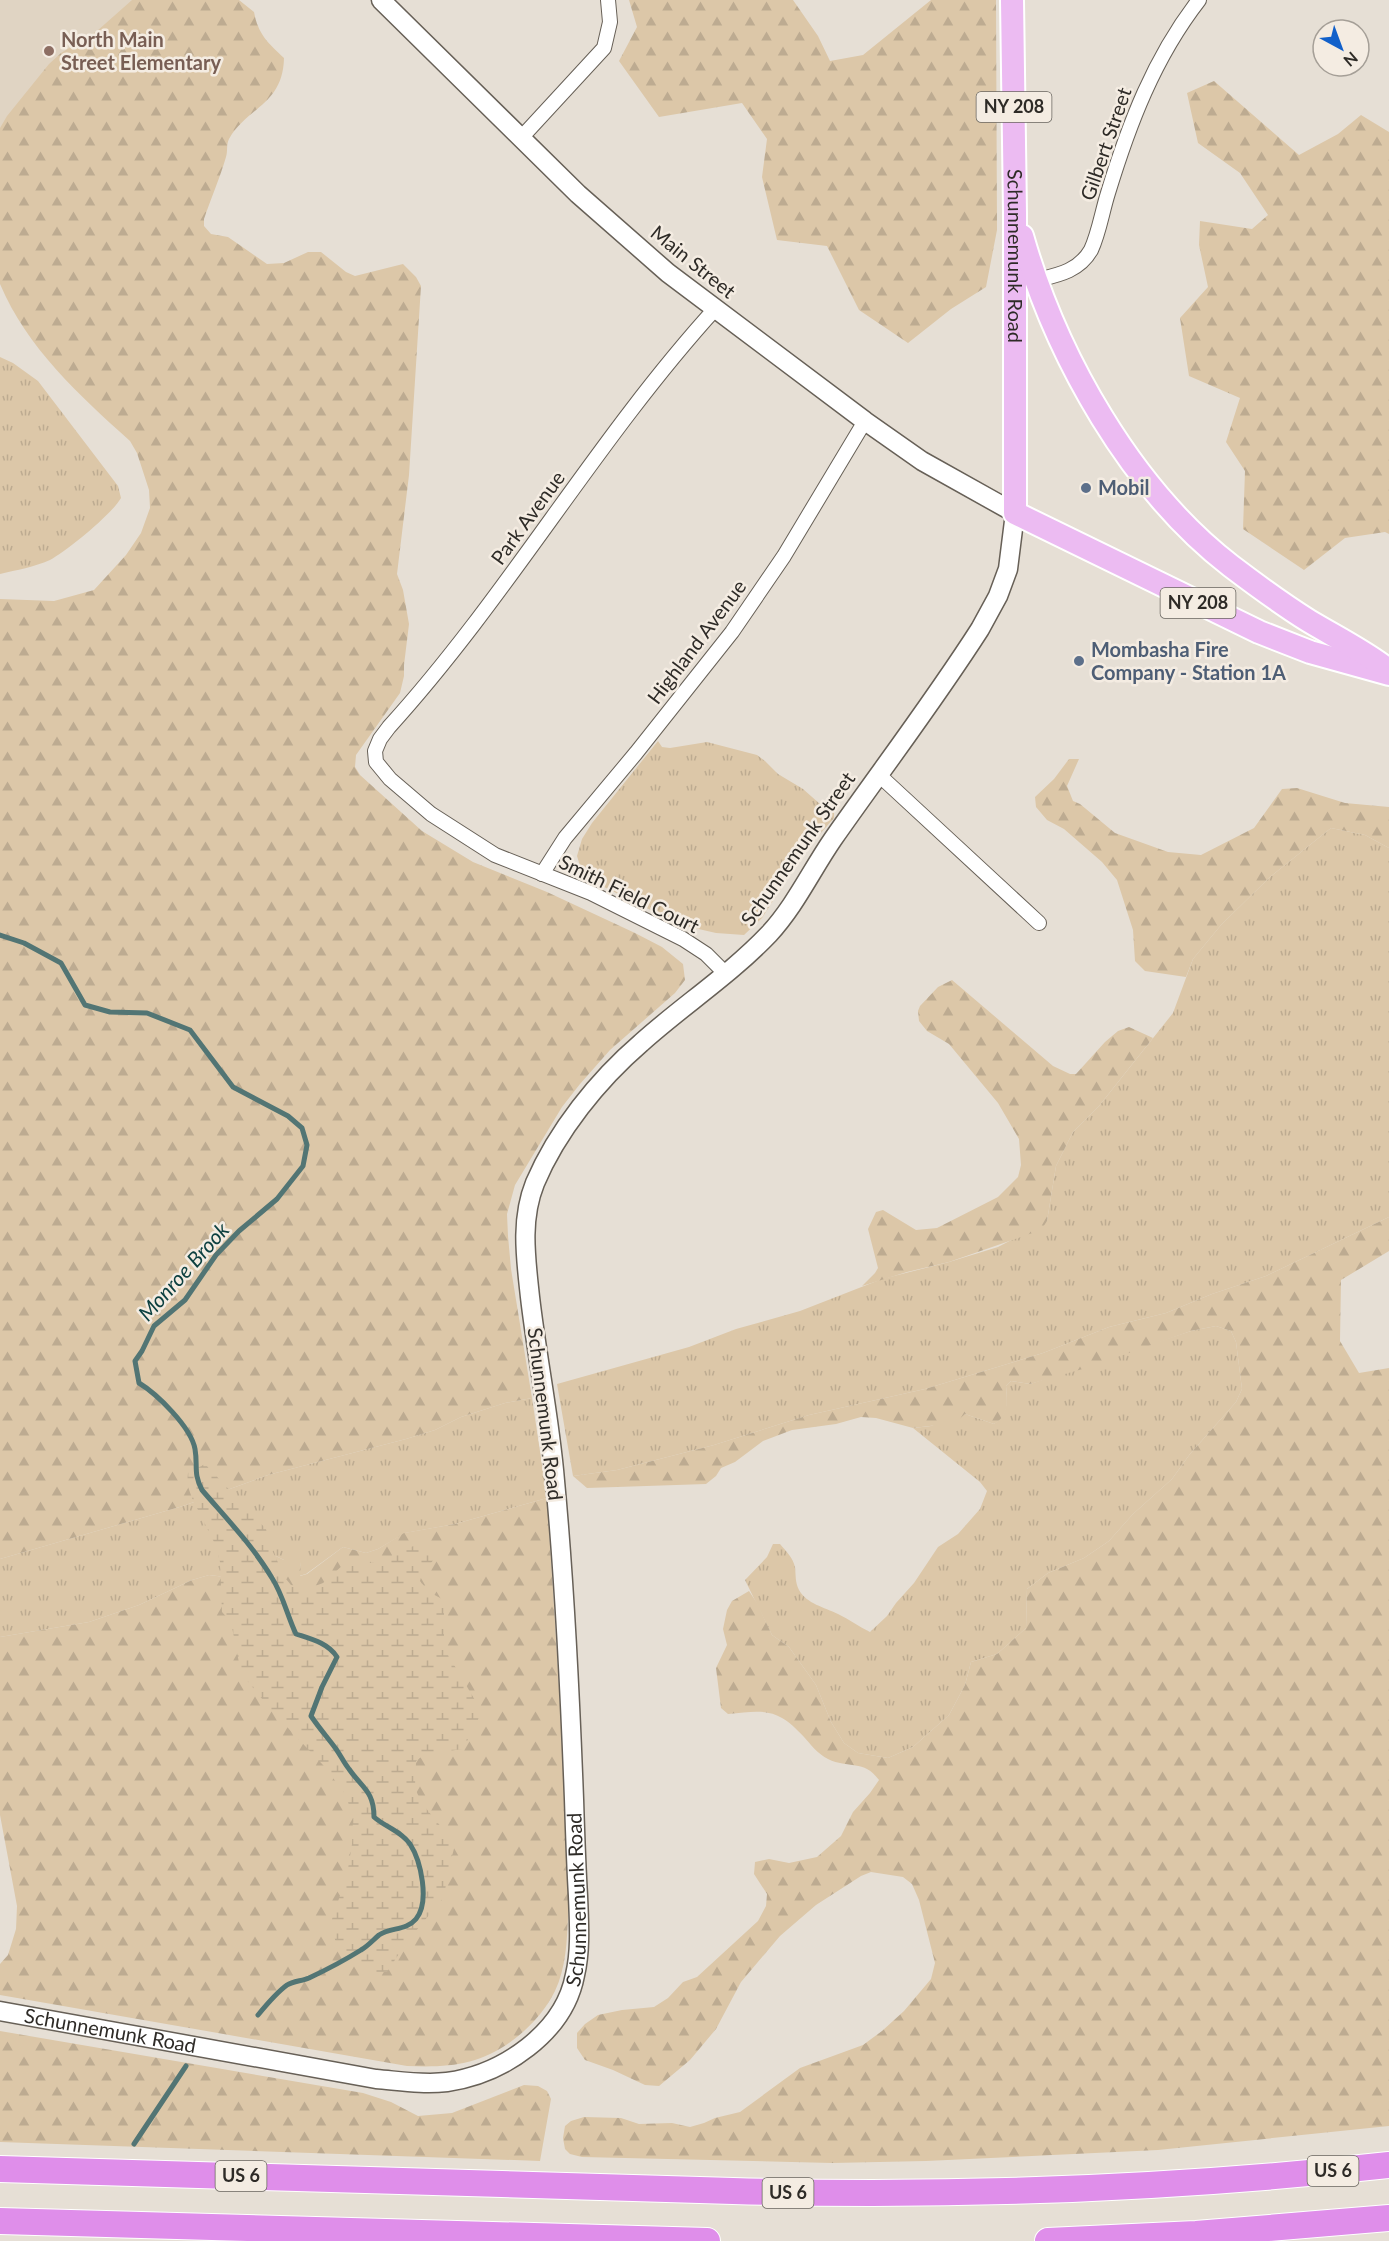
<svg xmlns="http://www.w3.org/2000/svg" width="1389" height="2241" viewBox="0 0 1389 2241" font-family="Lato,sans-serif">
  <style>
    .built { fill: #e0d4c3 }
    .grass { fill: url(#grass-tufts) }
    .forest { fill: url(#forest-firs) }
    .wetland { fill: url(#wetland-marsh) }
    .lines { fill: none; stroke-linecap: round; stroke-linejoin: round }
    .stream { stroke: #527574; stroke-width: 5 }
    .minor-casing { stroke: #676057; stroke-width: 16 }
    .tertiary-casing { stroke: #676057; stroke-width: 21 }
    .primary-casing { stroke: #fff; stroke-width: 26 }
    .motorway-casing { stroke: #fff; stroke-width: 28 }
    .minor { stroke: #fff; stroke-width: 14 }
    .tertiary { stroke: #fff; stroke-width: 18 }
    .primary { stroke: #ecbbf2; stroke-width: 22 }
    .motorway { stroke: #df8eea; stroke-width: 26 }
    .education-dot { fill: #8d6e63; stroke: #f4ece2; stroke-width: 2 }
    .service-dot { fill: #5c6f8a; stroke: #f4ece2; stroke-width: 2 }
    .labels { text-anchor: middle; stroke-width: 5; stroke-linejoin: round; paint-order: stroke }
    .shield { fill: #f4ece2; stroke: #69655f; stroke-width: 1.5 }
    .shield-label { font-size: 18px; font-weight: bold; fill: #2e2b27 }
    .education-label { font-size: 20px; font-weight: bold; fill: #785e54; stroke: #f4ece2; text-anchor: start }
    .street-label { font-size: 20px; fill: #2e2b27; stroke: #f4ece2 }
    .service-label { font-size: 20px; font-weight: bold; fill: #4e5e75; stroke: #f4ece2; text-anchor: start }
    .water-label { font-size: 21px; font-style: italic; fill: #0d4040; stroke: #f4ece2 }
  </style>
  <defs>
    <pattern id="grass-tufts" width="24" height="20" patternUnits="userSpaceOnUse" patternTransform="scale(1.5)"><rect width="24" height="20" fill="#dcc7a8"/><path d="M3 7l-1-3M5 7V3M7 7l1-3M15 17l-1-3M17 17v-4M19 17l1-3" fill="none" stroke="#bdab91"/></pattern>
    <pattern id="forest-firs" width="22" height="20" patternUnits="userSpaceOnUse" patternTransform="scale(1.5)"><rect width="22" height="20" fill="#dcc7a8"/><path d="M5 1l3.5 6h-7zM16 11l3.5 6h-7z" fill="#bdab91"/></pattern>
    <pattern id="wetland-marsh" width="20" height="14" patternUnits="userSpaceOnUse" patternTransform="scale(1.5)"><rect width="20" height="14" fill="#dcc7a8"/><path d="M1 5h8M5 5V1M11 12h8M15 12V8" fill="none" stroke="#bdab91"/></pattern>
  </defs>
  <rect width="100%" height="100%" fill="#e6dfd5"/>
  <polygon class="built" points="0,0 153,0 0,174"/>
  <g class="grass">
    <path d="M0 357 13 363 38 381 118 486 121 498C112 514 67 551 50 560 34 567 17 570 0 574Z"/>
    <polygon points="658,741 662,747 670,748 707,742 757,755 765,761 778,774 803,789 820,804 834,812 834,818 805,851 762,918 744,935 716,933 681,925 594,882 581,869 577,856 582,839 592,823"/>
    <polygon points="1331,828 1365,835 1389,848 1389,1217 1266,1276 1212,1294 1166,1313 1109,1327 1043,1353 925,1389 809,1415 714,1445 617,1470 573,1476 557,1384 689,1347 736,1329 800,1311 882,1279 949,1262 998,1247 1047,1221 1056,1166 1073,1132 1099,1106 1173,1013 1193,959 1221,925 1270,877"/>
    <path d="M1216 1326 1231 1331 1236 1342 1242 1389 1236 1402 1190 1454 1172 1479 1133 1514 1109 1541 1084 1558 1048 1573 1027 1589 1026 1628 997 1654 971 1662 965 1685 949 1715 913 1747 888 1758 858 1753 844 1743 831 1722 816 1685 789 1647 772 1635 745 1580 767 1557 773 1544H780C786 1551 793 1558 795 1567 796 1576 795 1582 799 1590 807 1604 824 1607 838 1614 849 1619 859 1627 870 1632L887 1616 896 1603 914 1583 938 1547 958 1534 980 1509 987 1491 980 1482 913 1428 931 1426 965 1414 994 1424C1009 1414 1007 1401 1006 1386L1011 1381 1030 1384 1191 1331Z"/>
    <polygon points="532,1398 547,1498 455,1524 405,1533 378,1549 366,1553 343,1547 306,1574 299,1576 301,1562 284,1560 276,1556 225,1577 209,1575 192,1580 139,1605 89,1622 0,1637 0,1559 183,1506 268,1475 406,1439 435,1430 461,1417 505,1403"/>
  </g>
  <g class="forest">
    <path d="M132 0H239L254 12C258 34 268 43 284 58 283 105 247 107 229 139 226 145 228 151 226 157 220 178 211 198 204 219V226L211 234 228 237 267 264 284 263 308 252H321L346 272 355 276 403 264 416 277 421 286 409 475 397 574 403 590 409 624 404 665V676L400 693 356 755 355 767 360 775 422 831 473 862 547 892 635 933 662 947 683 964 685 980 675 993 610 1050 580 1084 562 1107 515 1185 507 1214 508 1236 511 1269 532 1398 505 1403 461 1417 435 1430 406 1439 268 1475 183 1506 0 1559V599L54 601 94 590 126 555 141 533 150 508 149 490 137 453 130 441C79 395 27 348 0 284V128L7 116 49 64 61 53 97 31Z"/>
    <polygon points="629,0 793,0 818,36 830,61 863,55 931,0 996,0 997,230 986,287 951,309 908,343 859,310 827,246 777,240 762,177 767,139 742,103 659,117 619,61 637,27"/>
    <polygon points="1214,81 1299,155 1338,134 1361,115 1389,132 1389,534 1385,532 1345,538 1304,570 1243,529 1245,471 1226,442 1240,398 1189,376 1180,318 1208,287 1199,245 1200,221 1252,229 1268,215 1240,173 1198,143 1187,93"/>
    <polygon points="1069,759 1079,759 1067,786 1073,801 1080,804 1115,833 1168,852 1201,855 1254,828 1282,789 1297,788 1345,803 1389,807 1389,848 1365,835 1331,828 1270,877 1221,925 1193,959 1186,977 1145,971 1135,961 1133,930 1117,880 1102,862 1064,829 1047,820 1036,807 1035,797 1054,779"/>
    <polygon points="952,980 1053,1066 1070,1074 1076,1074 1105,1042 1118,1031 1129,1027 1153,1038 1099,1106 1073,1132 1056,1166 1047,1221 1041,1230 949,1262 907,1272 862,1286 875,1273 878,1268 868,1229 876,1212 883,1210 916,1230 937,1228 998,1197 1018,1177 1021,1165 1019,1139 998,1103 949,1044 927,1031 919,1021 918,1011 920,1006 938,987"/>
    <path d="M1389 1217V1251L1341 1280 1340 1341 1359 1373 1389 1368V2126L1158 2150 926 2161 832 2163 582 2157 570 2154 565 2149 563 2138 565 2126 571 2121 584 2117 621 2118 639 2124 672 2123 690 2127 704 2123 715 2118 740 2112 800 2068 863 2045 882 2031 904 2011 931 1979 935 1963 919 1900 912 1884 903 1877 871 1872 861 1876 816 1905 780 1936 741 1982 716 2029 690 2060 659 2086 645 2085 613 2070 585 2060 577 2048V2033L585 2024 598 2015 622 2010 654 2007 668 1998 683 1982 697 1977 758 1921 766 1906 767 1894 754 1874 755 1862 769 1859 789 1863 817 1857 841 1836 853 1812 870 1793 879 1780C864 1759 848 1769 828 1759 818 1754 811 1745 804 1737 778 1708 765 1710 728 1714L721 1708 716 1668 727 1645 723 1629 727 1610 732 1601 749 1591 757 1603 772 1635 789 1647 816 1685 831 1722 844 1743 858 1753 888 1758 913 1747 949 1715 965 1685 971 1662 997 1654 1026 1628 1027 1589 1048 1573 1084 1558 1109 1541 1133 1514 1172 1479 1190 1454 1236 1402 1242 1389 1236 1342 1231 1331 1216 1326 1191 1331 1086 1368 1030 1384 1011 1381 1006 1386C1007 1401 1010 1415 994 1424L965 1414 955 1423 913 1428 876 1418 861 1417 836 1424 792 1430 763 1441 735 1462 721 1468 716 1476 706 1484 587 1488 573 1476 617 1470 714 1445 809 1415 925 1389 1043 1353 1109 1327 1166 1313 1212 1294 1266 1276Z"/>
    <path d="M547 1498C553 1590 559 1683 564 1775 566 1822 569 1869 568 1916 567 1941 566 1968 555 1991 547 2007 537 2019 524 2031 487 2064 455 2068 407 2066L0 1995V1964L8 1955 16 1929 17 1906 0 1815V1637L89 1622 139 1605 192 1580 209 1575 225 1577 262 1558 276 1556 284 1560 300 1557 301 1562 300 1576 307 1574 343 1547 366 1553 378 1549 404 1533 455 1524Z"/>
    <polygon points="0,2031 363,2093 391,2102 418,2116 452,2113 524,2085 538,2086 547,2091 551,2099 540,2161 0,2142"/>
  </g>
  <path class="wetland" d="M205 1464 266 1529 270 1546 286 1579 291 1585 307 1589 323 1583 343 1565C357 1565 369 1564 382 1560 400 1554 410 1542 431 1545L435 1558 422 1574 420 1581 429 1592 444 1600V1637L447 1653 482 1712 463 1749 425 1754 416 1761C416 1769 414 1782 416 1790 423 1810 444 1827 455 1845L448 1871 444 1897 406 1943 387 1972H371L361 1969 338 1948 330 1925 347 1875 352 1844 353 1819 346 1795 323 1765 271 1710 241 1673 231 1622 222 1612 220 1562 215 1544 192 1498 187 1484 188 1473Z"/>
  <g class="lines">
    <g class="stream">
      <path d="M0 935 24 943 61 963 85 1005 110 1012 147 1013 190 1030 233 1087 288 1116 302 1128 307 1145 303 1166 277 1199 239 1231 216 1255 185 1300 154 1326 142 1351 135 1361 139 1383C157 1394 191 1427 195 1449 198 1466 193 1473 202 1490 226 1518 253 1546 272 1578 283 1595 287 1615 296 1634 311 1639 328 1643 337 1657L322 1687 311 1716C319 1728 328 1738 336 1749 341 1756 344 1763 349 1769 362 1788 374 1791 374 1817 385 1827 401 1831 410 1844 421 1861 430 1902 416 1919 406 1931 391 1927 379 1935 373 1940 368 1946 361 1950 345 1960 326 1970 309 1978 302 1981 293 1981 287 1985 276 1993 267 2004 258 2015"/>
      <polyline points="134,2144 186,2066"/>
    </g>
    <g class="minor-casing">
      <g id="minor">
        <polyline points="521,138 604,48 610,22 608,0"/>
        <path d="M1037 280C1058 275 1079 271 1091 250 1099 233 1102 212 1108 193 1129 124 1154 58 1199 0"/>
        <path d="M715 309C596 440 508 596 389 727L380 739 375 751 376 762 390 779 431 814 495 855 591 893 683 939 706 954 726 974"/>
        <polyline points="879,775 1039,923"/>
        <polyline points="542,874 565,838 636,753 732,632 784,556 865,421"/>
      </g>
    </g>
    <g class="tertiary-casing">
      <g id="tertiary">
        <path id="s1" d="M0 2011 376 2079C400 2081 423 2085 447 2082 503 2074 564 2033 575 1975 581 1950 579 1922 578 1896 576 1863 575 1831 574 1799 570 1693 565 1587 555 1481 550 1419 537 1358 530 1297 526 1259 520 1220 535 1183 557 1131 598 1080 641 1043 682 1006 730 975 769 934 795 906 811 871 833 839 882 769 934 701 980 629L998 596 1008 569 1015 513 922 461 865 421 668 273 578 194 381 0"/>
      </g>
    </g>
    <g class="primary-casing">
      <g id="primary">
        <path id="s2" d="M1012 0 1015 213V513L1259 632 1310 652 1389 674"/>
        <path d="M1022 236C1056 356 1131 489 1231 566 1256 585 1282 604 1309 621 1334 636 1360 649 1383 666"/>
      </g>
    </g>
    <g class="motorway-casing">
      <g id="motorway">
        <path d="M0 2169 733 2191C951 2197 1172 2189 1389 2165"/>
        <polyline points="0,2221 707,2241"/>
        <polyline points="1048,2241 1196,2234 1389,2218"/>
      </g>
    </g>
    <use href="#minor" class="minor"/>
    <use href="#tertiary" class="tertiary"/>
    <use href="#primary" class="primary"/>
    <use href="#motorway" class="motorway"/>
  </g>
  <circle class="education-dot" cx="49" cy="51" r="6"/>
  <g class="service-dot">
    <circle cx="1086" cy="488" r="6"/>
    <circle cx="1079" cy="661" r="6"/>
  </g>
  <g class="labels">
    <g class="shield">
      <rect x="976.5" y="92" width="75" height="30" rx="4.5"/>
      <rect x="1160.5" y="588" width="75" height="30" rx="4.5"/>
      <rect x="1307.5" y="2156" width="51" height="30" rx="4.5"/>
      <rect x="215.5" y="2161" width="51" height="30" rx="4.5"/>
      <rect x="762.5" y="2178" width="51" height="30" rx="4.5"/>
    </g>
    <g class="shield-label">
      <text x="1014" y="113">NY 208</text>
      <text x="1198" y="609">NY 208</text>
      <text x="1333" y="2177">US 6</text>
      <text x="241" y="2182">US 6</text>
      <text x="788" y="2199">US 6</text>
    </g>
    <g class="education-label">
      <text x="61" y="47">North Main<tspan x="61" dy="23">Street Elementary</tspan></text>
    </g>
    <g class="street-label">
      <text transform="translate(1106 144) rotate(-71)" y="7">Gilbert Street</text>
      <text dy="7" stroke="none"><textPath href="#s2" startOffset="256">Schunnemunk Road</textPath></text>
      <text transform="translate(693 262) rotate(39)" y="7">Main Street</text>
      <text transform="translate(528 518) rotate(-54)" y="7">Park Avenue</text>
      <text transform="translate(697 642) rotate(-53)" y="7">Highland Avenue</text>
      <text transform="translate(798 849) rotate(-55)" y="7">Schunnemunk Street</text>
      <text transform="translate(629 894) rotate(26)" y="7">Smith Field Court</text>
      <text transform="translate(545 1414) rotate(83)" y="7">Schunnemunk Road</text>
      <text dy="7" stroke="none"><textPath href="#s1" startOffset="706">Schunnemunk Road</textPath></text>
      <text dy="7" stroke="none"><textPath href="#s1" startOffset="112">Schunnemunk Road</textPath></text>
    </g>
    <g class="service-label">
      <text x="1098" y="495">Mobil</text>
      <text x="1091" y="657">Mombasha Fire<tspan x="1091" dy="23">Company - Station 1A</tspan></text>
    </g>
    <g class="water-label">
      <text transform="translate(184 1272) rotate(-48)" y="7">Monroe Brook</text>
    </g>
  </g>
  <g transform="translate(1341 48) rotate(139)"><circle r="28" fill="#f4ece2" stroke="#a59f97" stroke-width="1.5"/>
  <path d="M0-4.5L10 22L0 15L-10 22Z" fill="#1160ca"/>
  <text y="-9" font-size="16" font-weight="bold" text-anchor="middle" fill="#2e2b27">N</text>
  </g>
</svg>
